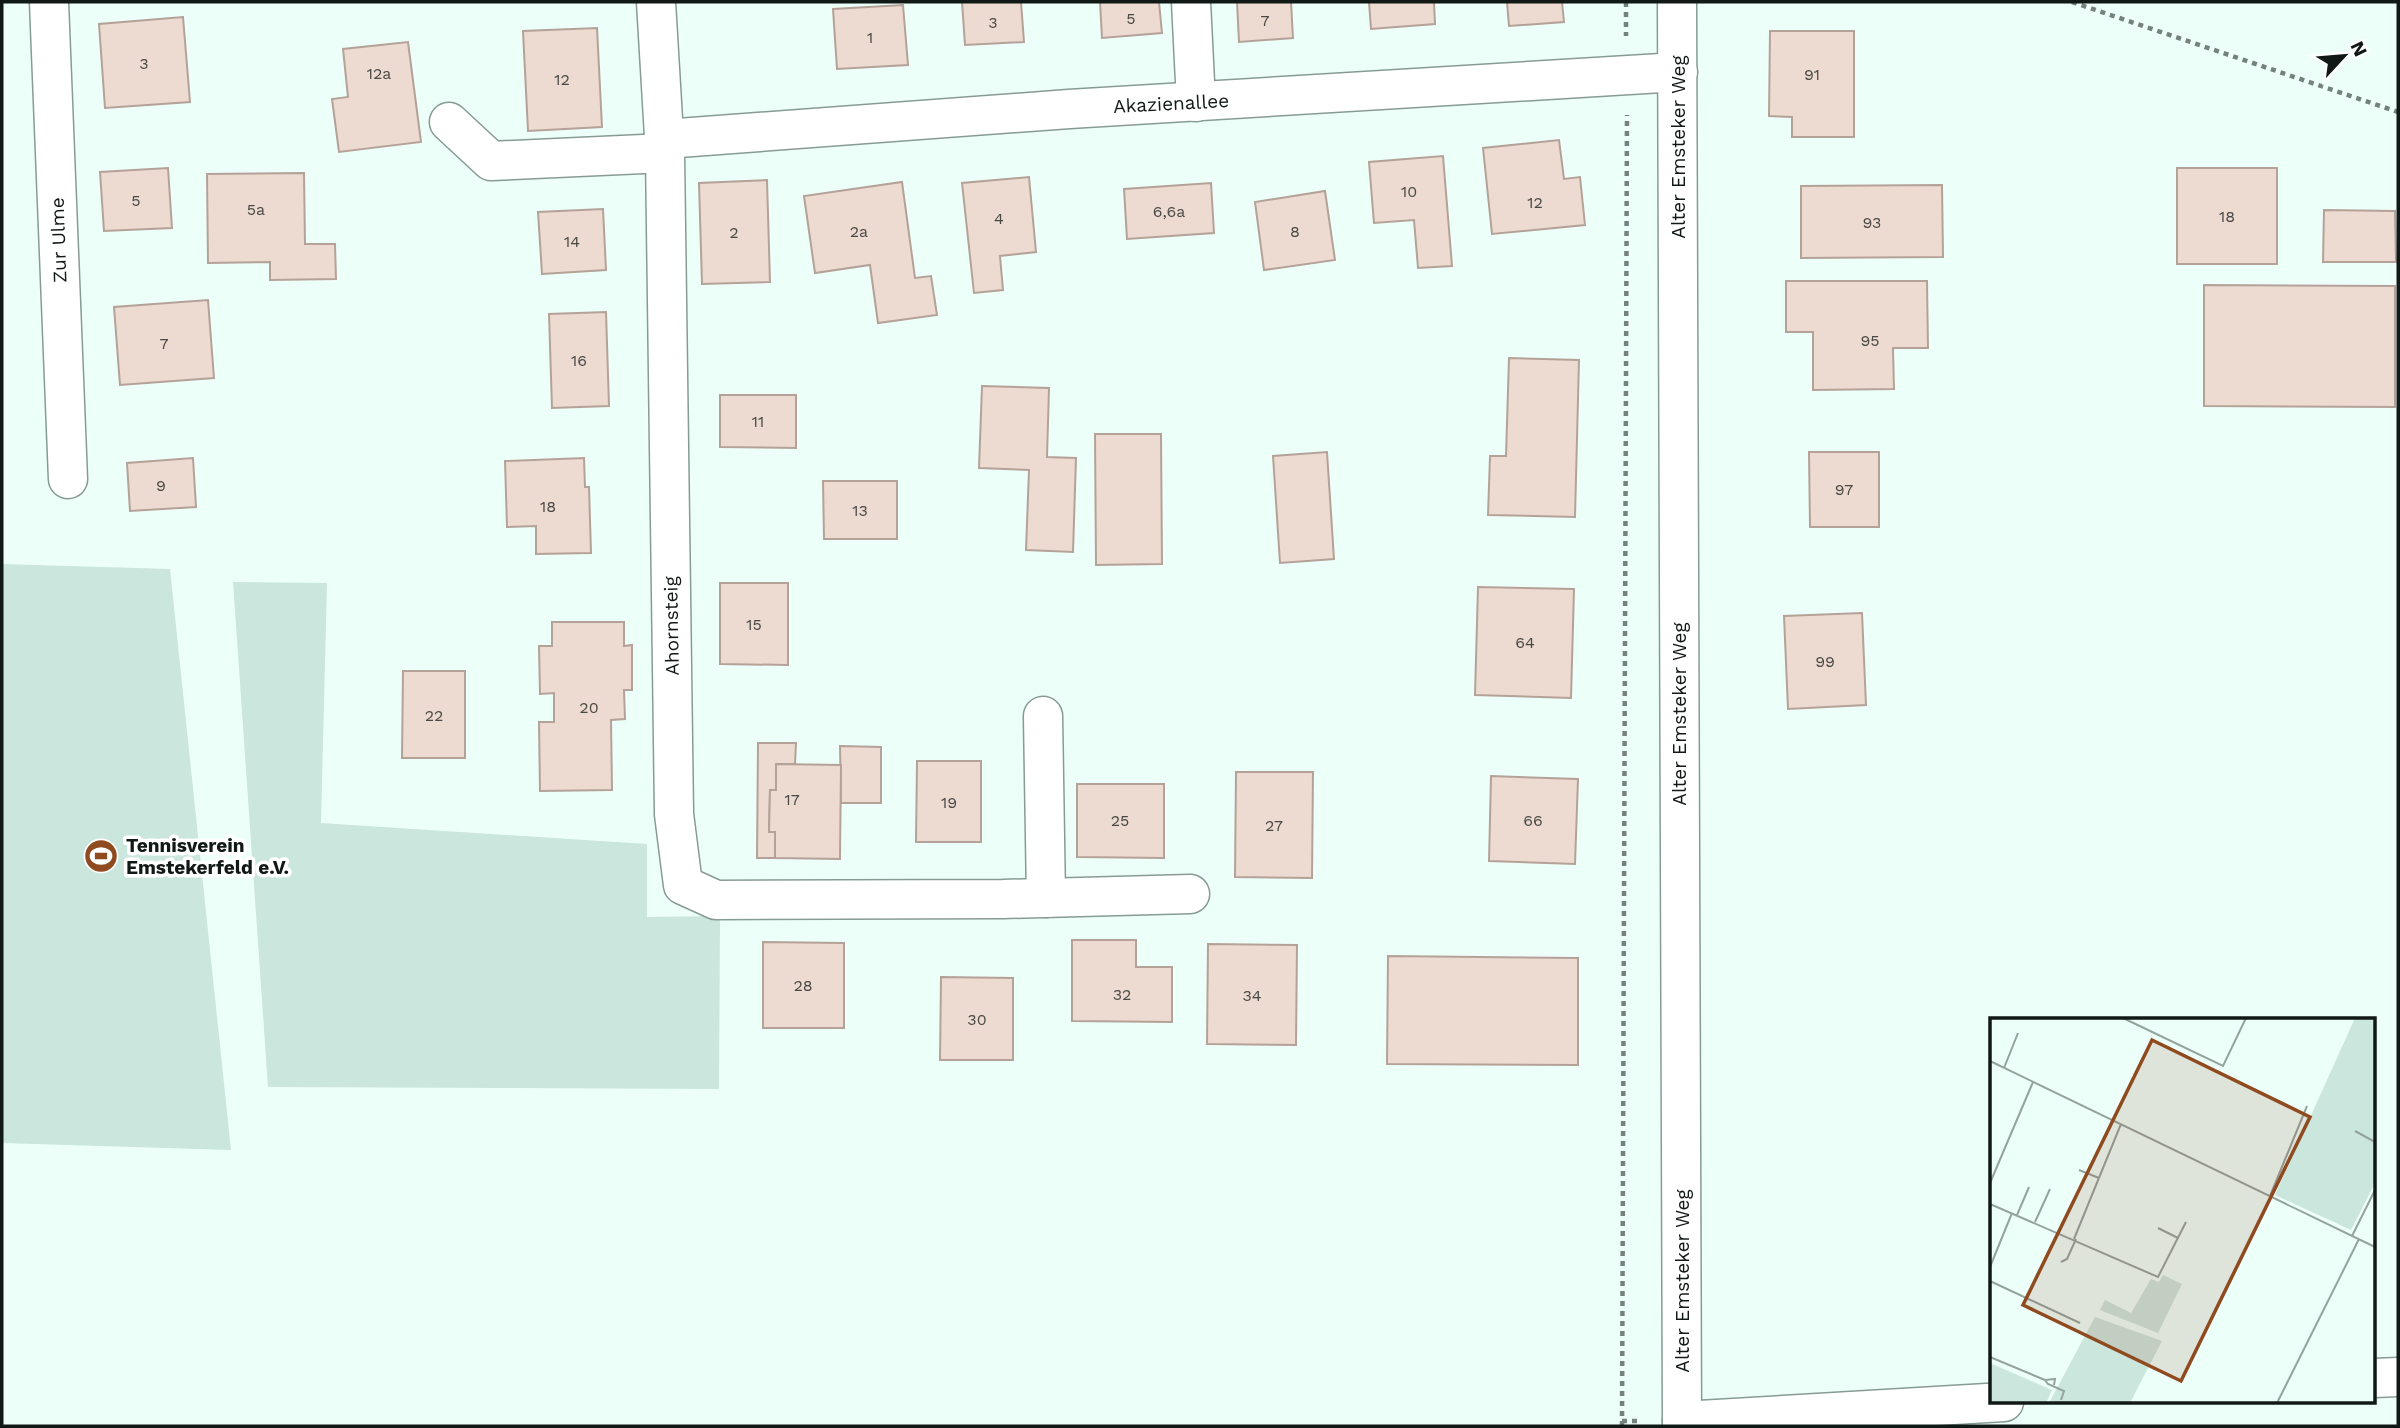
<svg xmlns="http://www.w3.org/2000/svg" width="2400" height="1428" viewBox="0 0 2400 1428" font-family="'Work Sans',sans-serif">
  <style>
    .green { fill: #cae6dd }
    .building { fill: #eddad1; stroke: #b4a299; stroke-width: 2 }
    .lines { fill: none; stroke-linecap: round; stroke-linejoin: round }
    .minor-casing { stroke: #879b94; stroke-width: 41 }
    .path { stroke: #75817d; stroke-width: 4.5; stroke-dasharray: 5 5; stroke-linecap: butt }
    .minor { stroke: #fff; stroke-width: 38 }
    .labels { text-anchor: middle; stroke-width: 7; stroke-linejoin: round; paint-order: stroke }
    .number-label { font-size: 16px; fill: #484945 }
    .street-label { font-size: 19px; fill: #111916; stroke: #fff }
    .poi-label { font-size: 19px; font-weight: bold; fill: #111916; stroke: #fff; text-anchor: start }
    .inset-road { fill: none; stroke: #95a39e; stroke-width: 2 }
    .view { fill: #8f4a20; fill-opacity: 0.15; stroke: #8f4a20; stroke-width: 3.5 }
    .inset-edge { fill: none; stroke: #111916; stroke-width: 3.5 }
  </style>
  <rect width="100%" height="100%" fill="#edfff9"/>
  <g class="green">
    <polygon points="2,564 170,569 231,1150 2,1143"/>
    <polygon points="233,582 327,583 321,823 647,844 647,917 720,916 719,1089 268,1087"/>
  </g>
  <g class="building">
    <polygon points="962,2 1021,2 1024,42 965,45"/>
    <polygon points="1100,2 1159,2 1162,33 1102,38"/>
    <polygon points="1237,2 1291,2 1293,38 1239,42"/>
    <polygon points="1369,2 1434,2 1435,24 1371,29"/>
    <polygon points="1507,2 1562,2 1564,22 1509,26"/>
    <polygon points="903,5 908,65 837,69 833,9"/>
    <polygon points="183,17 190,102 105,108 99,24"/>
    <polygon points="597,28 602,127 528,131 523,31"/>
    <polygon points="1770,31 1854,31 1854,137 1792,137 1792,117 1769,116"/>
    <polygon points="408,42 421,142 339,152 332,99 348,97 343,49"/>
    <polygon points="1559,140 1564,179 1580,177 1585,225 1492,234 1483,148"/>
    <polygon points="1443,156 1452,266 1418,268 1414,220 1374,223 1369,162"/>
    <polygon points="168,168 172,228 104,231 100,172"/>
    <rect x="2177" y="168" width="100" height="96"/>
    <polygon points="304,173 305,244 335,244 336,279 270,280 270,262 208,263 207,174"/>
    <polygon points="1029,177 1036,252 1000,256 1003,290 974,293 962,183"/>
    <polygon points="767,180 770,282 702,284 699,183"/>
    <polygon points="902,182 915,278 931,276 937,315 878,323 870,265 815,273 804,196"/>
    <polygon points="1211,183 1214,233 1127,239 1124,189"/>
    <polygon points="1942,185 1943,257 1801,258 1801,186"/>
    <polygon points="1325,191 1335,260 1264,270 1255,202"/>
    <polygon points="603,209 606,270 542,274 538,212"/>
    <polygon points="2324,210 2395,211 2396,262 2323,262"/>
    <polygon points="1786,281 1927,281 1928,348 1893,348 1894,389 1813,390 1813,332 1786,332"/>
    <polygon points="2204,285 2395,286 2395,407 2204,406"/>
    <polygon points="208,300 214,378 120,385 114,307"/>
    <polygon points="606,312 609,406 552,408 549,314"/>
    <polygon points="1509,358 1579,360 1575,517 1488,515 1490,456 1506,456"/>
    <polygon points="982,386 1049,388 1047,457 1076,458 1073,552 1026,550 1029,470 979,468"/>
    <polygon points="720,395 796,395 796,448 720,447"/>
    <polygon points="1095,434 1161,434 1162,564 1096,565"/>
    <polygon points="1327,452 1334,559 1280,563 1273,456"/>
    <polygon points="1809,452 1879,452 1879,527 1810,527"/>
    <polygon points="193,458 196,507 130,511 127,463"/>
    <polygon points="584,458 585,487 589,487 591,553 536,554 536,526 507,527 505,461"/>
    <polygon points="823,481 897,481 897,539 824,539"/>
    <polygon points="720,583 788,583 788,665 720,664"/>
    <polygon points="1478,587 1574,589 1571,698 1475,695"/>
    <polygon points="1862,613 1866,705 1788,709 1784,616"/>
    <polygon points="552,622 624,622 624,646 632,645 632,690 624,690 625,719 611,720 612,790 540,791 539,722 554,722 554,693 540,694 539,646 552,646"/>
    <polygon points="403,671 465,671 465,758 402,758"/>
    <polygon points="758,743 796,743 795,764 776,764 776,790 770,790 769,832 775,832 775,858 757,858"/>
    <polygon points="840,746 881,747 881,803 841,803"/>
    <polygon points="917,761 981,761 981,842 916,842"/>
    <polygon points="776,764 841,765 840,859 775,858 775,832 769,832 770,790 776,790"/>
    <polygon points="1236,772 1313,772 1312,878 1235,877"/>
    <polygon points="1491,776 1578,779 1575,864 1489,861"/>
    <polygon points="1077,784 1164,784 1164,858 1077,857"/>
    <polygon points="1072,940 1136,940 1136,967 1172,967 1172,1022 1072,1021"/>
    <polygon points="763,942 844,943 844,1028 763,1028"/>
    <polygon points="1208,944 1297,945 1296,1045 1207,1044"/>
    <polygon points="1388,956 1578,958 1578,1065 1387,1064"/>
    <polygon points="941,977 1013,978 1013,1060 940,1060"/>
  </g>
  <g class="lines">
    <g class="minor-casing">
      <g id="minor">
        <polyline points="49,2 68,479"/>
        <polyline points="656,2 665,153 674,814 683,885 716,900 1003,899 1190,894"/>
        <polyline points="1191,2 1196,102"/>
        <polyline points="1677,2 1682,1426"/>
        <polyline points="449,122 491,161 665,153"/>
        <polyline points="665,139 1069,109 1678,72"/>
        <polyline points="1043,716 1046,898"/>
        <polyline points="2374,1378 2398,1377"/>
        <polyline points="1682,1421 2004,1402"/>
      </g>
    </g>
    <g class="path">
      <polyline points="1626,2 1626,36"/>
      <polyline points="2072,2 2398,112"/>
      <polyline points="1622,1421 1642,1421"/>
      <polyline points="1622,1426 1627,115"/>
    </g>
    <use href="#minor" class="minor"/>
  </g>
  <defs>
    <g id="stadium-disc" transform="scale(1.75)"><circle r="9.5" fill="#8f4a20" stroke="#fff"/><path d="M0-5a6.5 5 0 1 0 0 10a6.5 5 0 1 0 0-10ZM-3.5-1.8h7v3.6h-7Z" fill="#fff"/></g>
  </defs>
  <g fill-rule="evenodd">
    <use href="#stadium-disc" x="101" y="856"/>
  </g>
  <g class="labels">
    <g class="number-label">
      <text x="1131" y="24">5</text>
      <text x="1265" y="26">7</text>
      <text x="993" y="28">3</text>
      <text x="870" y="43">1</text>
      <text x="144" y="69">3</text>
      <text x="379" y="79">12a</text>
      <text x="1812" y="80">91</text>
      <text x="562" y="85">12</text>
      <text x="1409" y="197">10</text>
      <text x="136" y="206">5</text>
      <text x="1535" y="208">12</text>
      <text x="256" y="215">5a</text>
      <text x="1169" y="217">6,6a</text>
      <text x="2227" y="222">18</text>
      <text x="999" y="224">4</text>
      <text x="1872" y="228">93</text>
      <text x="859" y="237">2a</text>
      <text x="1295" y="237">8</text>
      <text x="734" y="238">2</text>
      <text x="572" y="247">14</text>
      <text x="1870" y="346">95</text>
      <text x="164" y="349">7</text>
      <text x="579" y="366">16</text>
      <text x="758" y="427">11</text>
      <text x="161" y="491">9</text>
      <text x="1844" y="495">97</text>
      <text x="548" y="512">18</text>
      <text x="860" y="516">13</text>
      <text x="754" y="630">15</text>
      <text x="1525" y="648">64</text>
      <text x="1825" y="667">99</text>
      <text x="589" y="713">20</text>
      <text x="434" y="721">22</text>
      <text x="792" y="805">17</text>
      <text x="949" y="808">19</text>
      <text x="1120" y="826">25</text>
      <text x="1533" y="826">66</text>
      <text x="1274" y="831">27</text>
      <text x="803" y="991">28</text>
      <text x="1122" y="1000">32</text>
      <text x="1252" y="1001">34</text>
      <text x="977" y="1025">30</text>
    </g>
    <g class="street-label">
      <text transform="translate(1171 103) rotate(-3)" y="7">Akazienallee</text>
      <text transform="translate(1678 147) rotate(-90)" y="7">Alter Emsteker Weg</text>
      <text transform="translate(58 240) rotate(-92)" y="7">Zur Ulme</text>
      <text transform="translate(671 626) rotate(-91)" y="7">Ahornsteig</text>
      <text transform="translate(1679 714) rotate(-90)" y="7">Alter Emsteker Weg</text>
      <text transform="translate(1682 1281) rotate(-90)" y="7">Alter Emsteker Weg</text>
    </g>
    <g class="poi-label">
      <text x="126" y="852">Tennisverein<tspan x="126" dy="22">Emstekerfeld e.V.</tspan></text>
    </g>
  </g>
  <g transform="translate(1990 1018)">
    <rect width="385" height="385" fill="#edfff9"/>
    <path d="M365 0H385V165L361 212 285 177ZM173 257 192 266 168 315 110 292 115 282 141 295 161 261 169 264ZM105 299 172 323 140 385H59ZM0 345 62 372 56 385H0Z" fill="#cae6dd"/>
    <path class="inset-road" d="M133 0 233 48 256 0M0 43 385 229M14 50 28 15M365 113 385 124M89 152 109 160M0 165 43 64M280 178 317 88M0 186 168 259 196 204M27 197 39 169M45 204 60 171M168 210 188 220M362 218 385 172M84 221 131 106M71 244 77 241 86 221M0 249 22 195M0 263 90 305M0 339 55 362M64 367 65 361 55 362 58 366 74 373 71 382M287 385 369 221"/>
    <path class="view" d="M162 22 320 99 191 363 33 287Z"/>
    <rect width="385" height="385" class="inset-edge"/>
  </g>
  <rect width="2400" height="1428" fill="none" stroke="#111916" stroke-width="7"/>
  <g transform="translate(2344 56) rotate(64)" stroke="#ffffff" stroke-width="5" paint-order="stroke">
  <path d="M0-5L12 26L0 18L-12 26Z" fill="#111916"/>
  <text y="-10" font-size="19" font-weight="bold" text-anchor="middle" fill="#111916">N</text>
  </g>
</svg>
